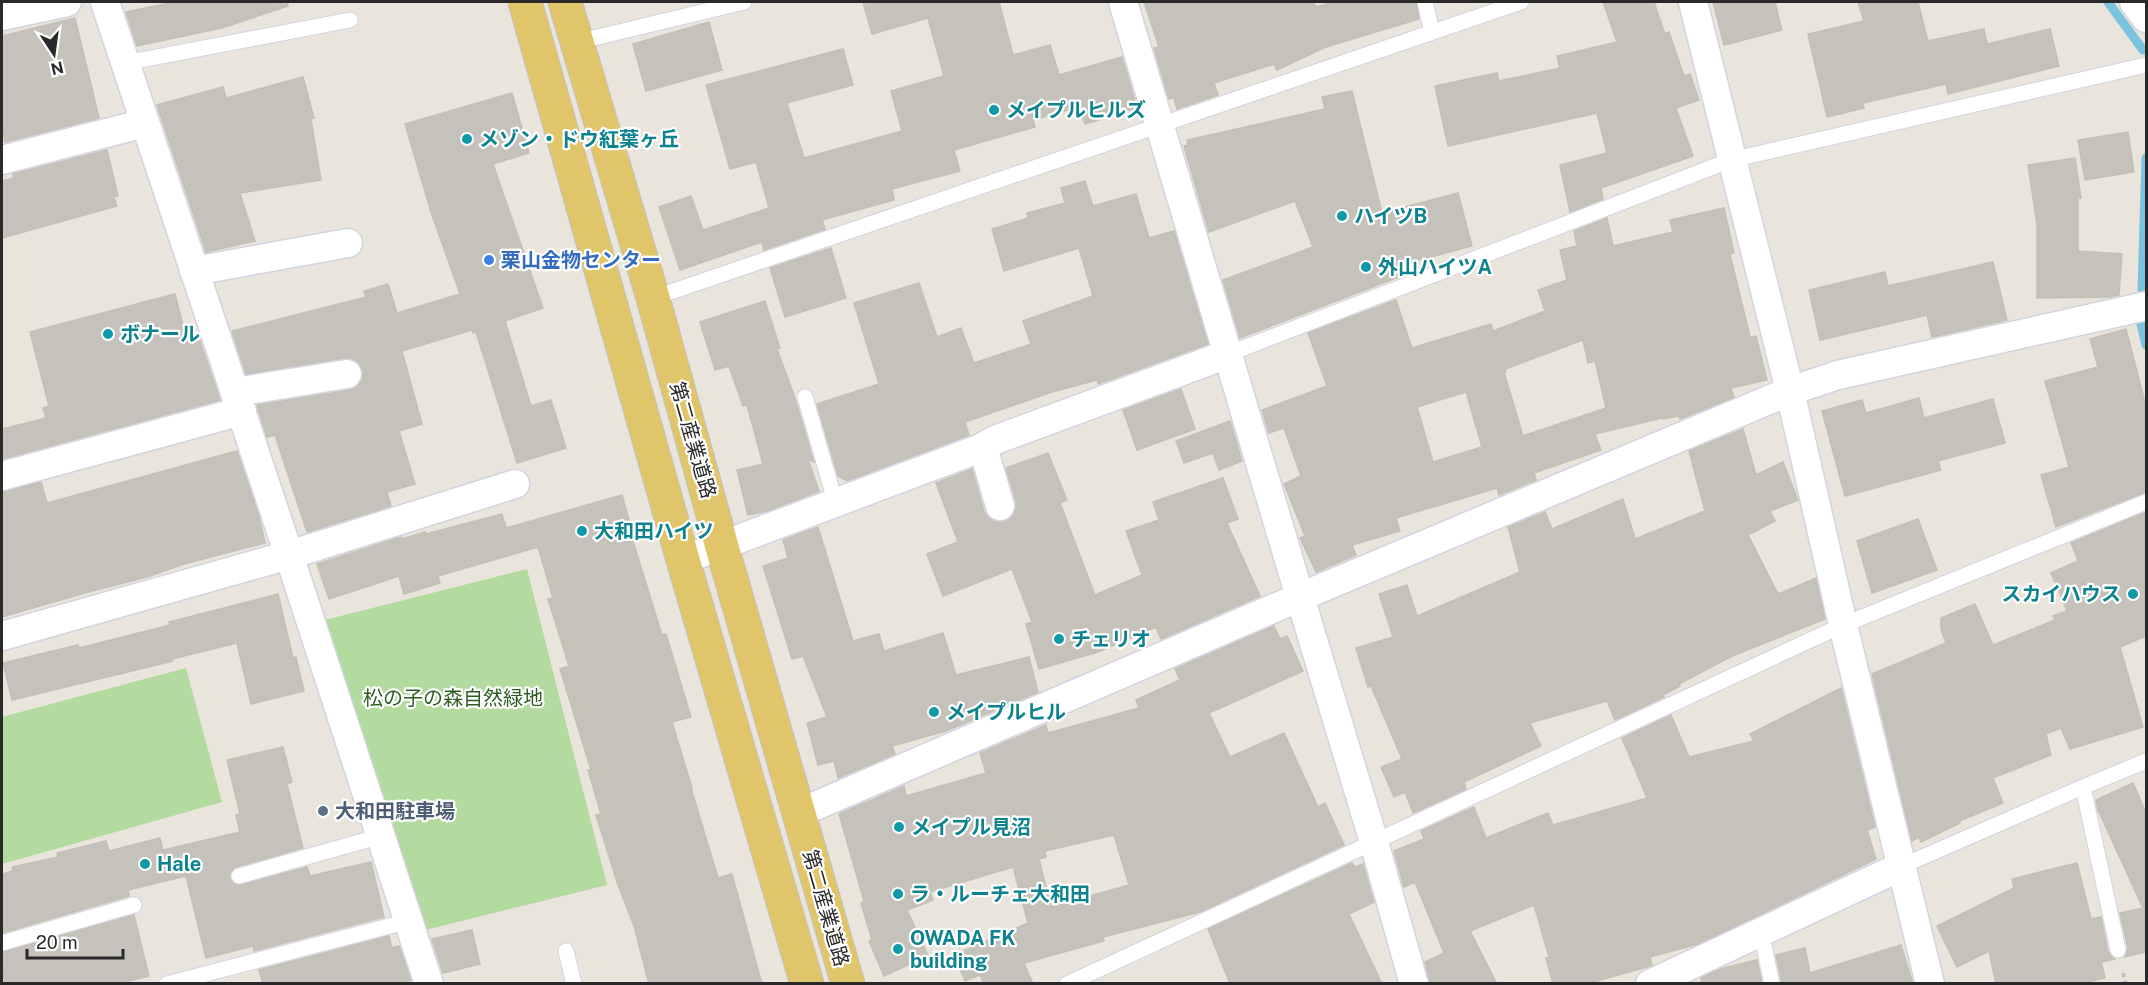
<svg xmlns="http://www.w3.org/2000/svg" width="2148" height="985" viewBox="0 0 2148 985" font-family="'Public Sans','Noto Sans JP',sans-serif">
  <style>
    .green { fill: #b3da9f }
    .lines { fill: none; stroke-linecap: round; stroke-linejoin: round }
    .stream { stroke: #7bc4e0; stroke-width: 9 }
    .building { fill: #c5c2bb; stroke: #c5c0b6; stroke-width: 1.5; fill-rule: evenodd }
    .service-casing { stroke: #d2d4e0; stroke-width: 17 }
    .minor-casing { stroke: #d2d4e0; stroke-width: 31 }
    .primary-casing { stroke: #c3c3c3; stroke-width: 35 }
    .path { stroke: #c3c3c3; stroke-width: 4; stroke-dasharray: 4.5 3; stroke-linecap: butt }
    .service { stroke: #fff; stroke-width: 15 }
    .minor { stroke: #fff; stroke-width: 28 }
    .primary { stroke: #e0c56b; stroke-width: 33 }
    .culture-dot { fill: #0f9aa8; stroke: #fff; stroke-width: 2 }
    .shop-dot { fill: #3f7fe0; stroke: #fff; stroke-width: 2 }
    .service-dot { fill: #5c6f8a; stroke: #fff; stroke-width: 2 }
    .labels { text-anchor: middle; stroke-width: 4.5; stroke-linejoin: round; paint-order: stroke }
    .culture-label { font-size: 20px; font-weight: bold; fill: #0d838f; stroke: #fff; text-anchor: start }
    .shop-label { font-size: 20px; font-weight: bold; fill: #366cbe; stroke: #fff; text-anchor: start }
    .street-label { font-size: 20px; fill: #292929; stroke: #fff }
    .park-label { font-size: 20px; fill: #2e5d22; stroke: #fff }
    .service-label { font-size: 20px; font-weight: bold; fill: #4e5e75; stroke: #fff; text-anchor: start }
  </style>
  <rect width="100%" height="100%" fill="#e9e4dc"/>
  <g class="green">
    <polygon points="527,569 607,885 418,932 321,621"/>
    <polygon points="186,668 222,802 2,864 2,717"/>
  </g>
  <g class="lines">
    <g class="stream">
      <polyline points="2108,2 2143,50"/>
      <polyline points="2142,290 2146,158"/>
      <polyline points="2141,324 2146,345"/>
    </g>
  </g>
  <g class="building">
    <polygon points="174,2 287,2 288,6 222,28 137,46 126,12"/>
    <polygon points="863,2 999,2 1013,55 1050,45 1059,75 1122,57 1137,108 1085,124 1079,107 1033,120 1035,127 954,150 960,171 892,189 894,200 822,220 825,229 764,250 762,242 680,270 659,207 691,196 703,230 769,208 756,162 730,169 706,85 843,49 853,85 787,103 804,158 902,131 891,91 944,76 928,18 872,34"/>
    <polygon points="1144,2 1313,2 1316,7 1333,2 1416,2 1419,19 1326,47 1277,70 1274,64 1214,83 1218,95 1177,109 1174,98 1169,99 1154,48 1159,47"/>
    <polygon points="1603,2 1654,2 1665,34 1669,32 1684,76 1690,74 1699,100 1676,108 1693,156 1601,188 1603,199 1570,212 1560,165 1607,153 1597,113 1448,146 1435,86 1497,73 1499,81 1560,68 1557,56 1617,42"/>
    <polygon points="1713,2 1775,2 1782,30 1724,45"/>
    <polygon points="1858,2 1918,2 1928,41 1984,29 1987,44 2050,29 2059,66 1948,94 1946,84 1863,103 1864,108 1827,117 1808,34 1864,21"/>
    <polygon points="75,18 99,118 5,142 2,128 2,36"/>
    <polygon points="709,22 722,70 646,91 633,44"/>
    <polygon points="303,77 314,118 311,119 321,180 240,193 255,241 206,252 157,105 223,87 226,98"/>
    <polygon points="1352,91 1382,213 1458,193 1472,246 1397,266 1401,276 1240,338 1223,280 1313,247 1295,201 1209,232 1184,146 1188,145 1187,140 1325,109 1322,97"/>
    <polygon points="512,93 529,153 493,164 543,308 505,321 531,406 551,400 566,448 517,463 476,332 473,333 472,330 402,351 422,424 399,431 415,484 387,492 391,506 307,532 275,435 267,437 257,405 350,390 357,387 362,380 363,371 360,364 353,359 345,358 246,374 232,331 366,297 364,291 388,284 397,313 460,294 431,212 405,124"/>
    <polygon points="2128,132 2134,172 2085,180 2078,140"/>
    <polygon points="107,150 118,196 114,197 117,206 2,238 2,181 14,178 13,174"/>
    <polygon points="2075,158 2081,198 2078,198 2078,251 2122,254 2119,295 2110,297 2037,298 2037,225 2028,165"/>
    <polygon points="1085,181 1093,206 1136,194 1149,238 1174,231 1208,344 1098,384 1097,380 1052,392 965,422 969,435 847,481 838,476 817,404 879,384 854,303 919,283 937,337 961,328 974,363 1031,344 1023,321 1093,296 1079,248 1004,271 992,229 1028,218 1027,213 1065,203 1061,188"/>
    <path d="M1724 208 1734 253 1730 254 1750 337 1756 336 1767 380 1731 388 1734 397 1680 419 1679 416 1663 419 1662 418 1595 434 1601 450 1534 473 1536 480 1499 495 1497 488 1396 518 1400 531 1352 545 1356 555 1316 572 1300 538 1305 536 1284 484 1301 476 1284 428 1269 433 1262 410 1327 386 1308 333 1396 300 1412 348 1491 324 1493 331 1545 311 1538 290 1567 280 1560 250 1577 246 1574 231 1607 218 1613 246 1673 232 1670 220ZM1583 340 1588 363 1595 361 1606 408 1523 436 1504 372 1506 371 1505 369ZM1466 392 1482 447 1433 462 1417 407Z"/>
    <polygon points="831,248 846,298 785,317 770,268"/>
    <polygon points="1993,262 2007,320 1932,337 1927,315 1820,340 1809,290 1885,272 1888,286"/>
    <polygon points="175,294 188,344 200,341 220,400 2,459 2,429 46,418 43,408 49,406 30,332"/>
    <polygon points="765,301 780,348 777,349 794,395 814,462 808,459 819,491 767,511 748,515 737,470 763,464 747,405 743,406 729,366 715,370 700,322"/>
    <polygon points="2126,329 2146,406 2146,492 2056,527 2041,475 2069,467 2045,381 2098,367 2090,339"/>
    <polygon points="1181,389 1195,429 1137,450 1123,410"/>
    <polygon points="1919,398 1924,418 1993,399 2005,443 1938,461 1941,470 1845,496 1822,411 1862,400 1866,413"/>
    <polygon points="1230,421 1242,461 1219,470 1213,453 1184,463 1176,441"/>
    <polygon points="1743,429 1756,475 1783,462 1798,500 1770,511 1775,521 1748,535 1778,594 1816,578 1825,619 1730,657 1679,684 1680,686 1663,695 1664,697 1615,720 1607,701 1530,723 1541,746 1464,782 1466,789 1413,813 1405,792 1394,797 1381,767 1402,759 1371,686 1368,687 1356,648 1393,637 1379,594 1407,585 1417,616 1520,572 1508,527 1545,512 1552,529 1623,499 1635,539 1705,511 1689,451"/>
    <polygon points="237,451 259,516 265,543 184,564 147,577 88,592 2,617 2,492 41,482 47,503"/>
    <polygon points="1048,453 1067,500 1060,503 1095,595 1142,575 1126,531 1159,520 1153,502 1223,478 1238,519 1227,523 1260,596 1161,639 1156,627 1098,652 1039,669 1026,624 1032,622 1012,569 943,596 927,554 958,542 936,483 972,469 984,511 989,518 995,522 1004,522 1012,517 1016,509 1016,501 1006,468"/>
    <polygon points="622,495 635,541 633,541 662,635 666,634 691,717 672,722 692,788 691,788 718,878 732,874 762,984 649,984 634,926 618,885 596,815 601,814 588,770 591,770 560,669 569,666 548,599 553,598 538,547 438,576 440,583 404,594 399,576 329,599 317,564 401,537 402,539 425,532 426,534 502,514 506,528"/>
    <polygon points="2146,512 2146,636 2120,647 2143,727 2070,749 2061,728 2046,734 2051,755 1993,778 2003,803 1959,821 1960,823 1921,842 1919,837 1912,841 1872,674 1946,643 1941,629 1941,618 1975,604 1993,645 2055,620 2053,616 2067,611 2051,573 2078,561 2071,543"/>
    <polygon points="1918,519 1937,570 1872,593 1857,541"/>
    <polygon points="818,527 853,641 879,634 884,651 943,633 956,675 1029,657 1038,692 946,731 892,746 895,754 838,778 834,761 818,765 807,723 827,717 803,656 792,659 763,566 788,558 783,540"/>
    <polygon points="278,594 293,658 296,657 304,691 251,704 237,643 172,659 173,661 12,700 3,663 78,645 79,648 170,625 169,622"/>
    <path d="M1274 626 1280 639 1287 636 1303 671 1209 713 1230 757 1284 733 1318 807 1325 803 1344 845 1200 912 1103 937 1104 941 1024 963 1033 984H984L980 975 965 981 954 955 1028 923 1013 867 930 892 933 900 907 910 928 956 884 976 869 941 872 940 861 903 864 901 839 814 904 786 906 796 986 773 980 753 1046 725 1048 733 1139 708 1136 700 1180 680 1175 669ZM1114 835 1129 885 1051 907 1039 859 1046 857 1045 851Z"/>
    <polygon points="1841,688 1875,827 1867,830 1876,859 1698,944 1650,957 1652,965 1647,967 1586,984 1553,984 1546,958 1549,957 1534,905 1470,931 1497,984 1430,984 1425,962 1444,953 1415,882 1404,887 1394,851 1424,839 1421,831 1474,807 1486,838 1548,813 1553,825 1647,798 1622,738 1671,715 1689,757 1754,741 1750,734"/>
    <polygon points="283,747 292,782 287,784 303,848 236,867 230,873 230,879 233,883 241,885 307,867 310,876 371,862 384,917 254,951 253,946 206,958 186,876 128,890 129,896 2,933 2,874 13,871 12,867 58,857 57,853 106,841 109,851 160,838 163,850 240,832 236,815 240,814 227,760"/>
    <polygon points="2133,783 2146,813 2146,952 2125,957 2128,948 2120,913 2143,908 2098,810 2096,800"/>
    <polygon points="1352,863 1355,867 1363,864 1374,902 1349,914 1382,984 1230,984 1208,929"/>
    <polygon points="2077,863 2091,919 2101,917 2108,952 2115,959 2101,962 2105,978 2078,984 1996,984 1989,951 1957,967 1937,926 2014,888 2012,879"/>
    <polygon points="134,915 149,976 117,984 5,984 2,967 2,952"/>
    <polygon points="472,930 480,964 443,973 432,939"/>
    <polygon points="389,936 392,948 399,946 411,980 397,984 263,984 259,970"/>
    <polygon points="1901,945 1913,984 1782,984 1776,955 1805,948 1810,973"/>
    <polygon points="1757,960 1762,984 1702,984 1701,978 1720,969"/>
  </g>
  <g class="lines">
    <g class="service-casing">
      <g id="service">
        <polyline points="1425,2 1432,32"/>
        <polyline points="577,42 744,2"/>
        <polyline points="125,63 350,20"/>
        <polyline points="653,298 1521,2"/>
        <polyline points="1228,354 1731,160 2146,65"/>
        <polyline points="805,397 836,504"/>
        <polyline points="2083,787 2118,950"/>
        <polyline points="1902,866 2083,787 2146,761"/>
        <polyline points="239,876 381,836"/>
        <polyline points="1761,932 1772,984"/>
        <polyline points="2,943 134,905"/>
        <polyline points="566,951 574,984"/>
        <polyline points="167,984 409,921"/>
        <polyline points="1067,984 1843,625 2146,502"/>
      </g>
    </g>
    <g class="minor-casing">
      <g id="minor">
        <polyline points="105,2 289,555 429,984"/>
        <polyline points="1123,2 1300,597 1374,842 1414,984"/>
        <polyline points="1693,2 1790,391 1843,625 1930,984"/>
        <polyline points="2134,2 2146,18"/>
        <polyline points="2,16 67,2"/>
        <polyline points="2,160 145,123"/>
        <polyline points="194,271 348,243"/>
        <polyline points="235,392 347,374"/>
        <polyline points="983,447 1000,506"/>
        <polyline points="2,476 242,411"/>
        <polyline points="683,560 981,448 995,440 1228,354"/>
        <polyline points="2,636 289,555 515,484"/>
        <polyline points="799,813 1300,597 1790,391 1838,375 2146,306"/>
        <polyline points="1650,984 1902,866"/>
      </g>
    </g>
    <g class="primary-casing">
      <g id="primary">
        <polyline points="525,2 683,560 807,984"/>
        <polyline points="565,2 653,298 722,547 848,984"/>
      </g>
    </g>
    <polyline class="path" points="2123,973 2126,984"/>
    <use href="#service" class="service"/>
    <use href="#minor" class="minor"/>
    <use href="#primary" class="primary"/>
  </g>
  <g class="culture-dot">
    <circle cx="994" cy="110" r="6"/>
    <circle cx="467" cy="139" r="6"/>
    <circle cx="1342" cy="216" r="6"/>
    <circle cx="1366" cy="267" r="6"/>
    <circle cx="108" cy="334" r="6"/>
    <circle cx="582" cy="531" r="6"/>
    <circle cx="2133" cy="594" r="6"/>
    <circle cx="1059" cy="639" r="6"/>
    <circle cx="934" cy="712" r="6"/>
    <circle cx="899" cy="827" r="6"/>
    <circle cx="145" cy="864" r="6"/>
    <circle cx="898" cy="894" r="6"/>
    <circle cx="898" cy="949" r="6"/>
  </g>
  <circle class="shop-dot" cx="489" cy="260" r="6"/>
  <circle class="service-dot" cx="323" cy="811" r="6"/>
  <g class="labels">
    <g class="culture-label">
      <text x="1006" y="117">メイプルヒルズ</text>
      <text x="479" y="146">メゾン・ドウ紅葉ヶ丘</text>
      <text x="1354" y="223">ハイツB</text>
      <text x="1378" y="274">外山ハイツA</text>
      <text x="120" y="341">ボナール</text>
      <text x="594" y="538">大和田ハイツ</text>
      <text x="2121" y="601" text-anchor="end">スカイハウス</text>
      <text x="1071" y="646">チェリオ</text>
      <text x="946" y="719">メイプルヒル</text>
      <text x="911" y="834">メイプル見沼</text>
      <text x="157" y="871">Hale</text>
      <text x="910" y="901">ラ・ルーチェ大和田</text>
      <text x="910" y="945">OWADA FK<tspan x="910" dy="23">building</tspan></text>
    </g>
    <g class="shop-label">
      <text x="501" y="267">栗山金物センター</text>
    </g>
    <g class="street-label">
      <text transform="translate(693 440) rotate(74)" y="7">第二産業道路</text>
      <text transform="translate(826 908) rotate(74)" y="7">第二産業道路</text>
    </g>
    <g class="park-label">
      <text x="453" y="705">松の子の森自然緑地</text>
    </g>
    <g class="service-label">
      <text x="335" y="818">大和田駐車場</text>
    </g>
  </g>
  <rect width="2148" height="985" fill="none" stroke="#292929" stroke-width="6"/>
  <g transform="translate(54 54) rotate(167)" stroke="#ffffff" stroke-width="4.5" paint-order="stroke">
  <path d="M0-4.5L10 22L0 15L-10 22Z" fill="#292929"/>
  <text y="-9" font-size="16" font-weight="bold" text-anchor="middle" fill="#292929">N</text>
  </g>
  <path d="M27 949v9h96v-9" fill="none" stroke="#292929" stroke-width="3"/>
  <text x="36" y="949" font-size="18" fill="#292929" stroke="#ffffff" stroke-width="4.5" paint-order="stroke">20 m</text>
</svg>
